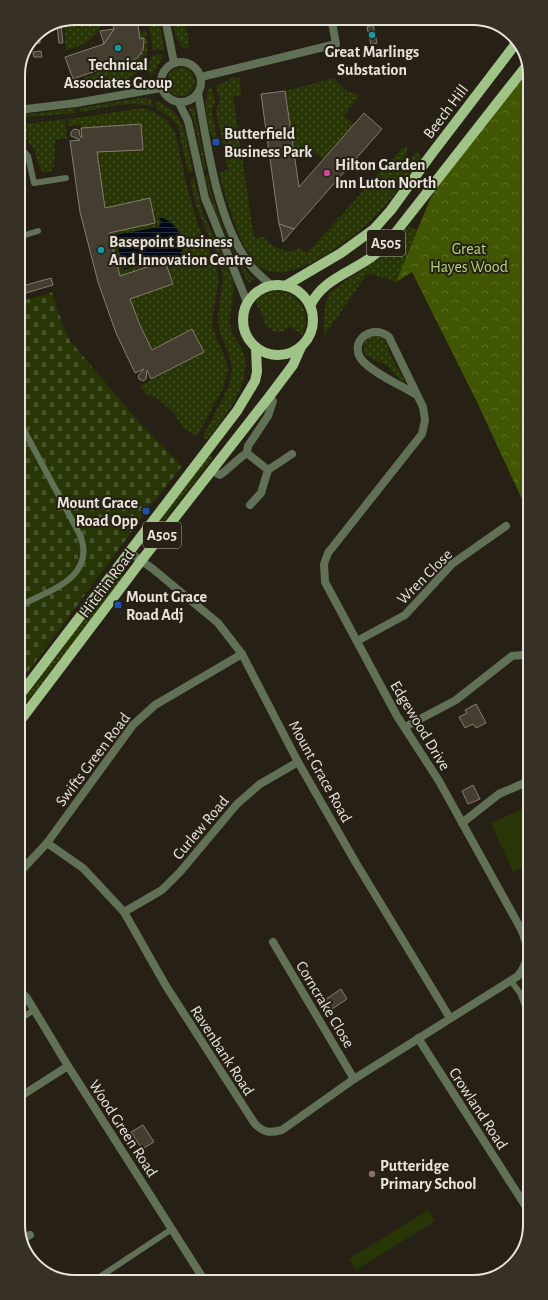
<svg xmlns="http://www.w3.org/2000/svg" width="548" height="1300" viewBox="0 0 548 1300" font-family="'Alegreya Sans',sans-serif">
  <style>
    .grass { fill: url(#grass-dots); fill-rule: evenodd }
    .forest { fill: url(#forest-crowns) }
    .cemetery { fill: url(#cemetery-stones) }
    .green { fill: #283606 }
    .water { fill: url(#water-rules) }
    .building { fill: #443e31; stroke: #847d6f }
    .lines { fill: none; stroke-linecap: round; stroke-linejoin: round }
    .lane { stroke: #617155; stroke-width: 6 }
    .street { stroke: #617155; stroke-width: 8 }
    .primary { stroke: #a0c387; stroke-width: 10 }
    .culture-dot { fill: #0f9aa8; stroke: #262015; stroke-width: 1.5 }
    .transit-dot { fill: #1a4fb4; stroke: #262015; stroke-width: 1.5 }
    .hotel-dot { fill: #d1479c; stroke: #262015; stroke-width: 1.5 }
    .education-dot { fill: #8d6e63; stroke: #262015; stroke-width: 1.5 }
    .labels { text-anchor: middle; stroke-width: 4; stroke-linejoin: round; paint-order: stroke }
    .shield { fill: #262015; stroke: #aea9a0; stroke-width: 1 }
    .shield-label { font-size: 15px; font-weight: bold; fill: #e8e4dc }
    .poi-label { font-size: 16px; font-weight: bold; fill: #e8e4dc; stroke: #262015; text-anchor: start }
    .street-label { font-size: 16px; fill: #e8e4dc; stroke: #262015 }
    .park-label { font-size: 16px; fill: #b4d771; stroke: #262015 }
    .rim { fill: none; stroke: #e8e4dc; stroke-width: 2 }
  </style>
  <defs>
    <pattern id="grass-dots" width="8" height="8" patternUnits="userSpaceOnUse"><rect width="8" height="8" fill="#283606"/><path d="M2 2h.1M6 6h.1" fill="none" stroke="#47532a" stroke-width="1.8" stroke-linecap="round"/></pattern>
    <pattern id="forest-crowns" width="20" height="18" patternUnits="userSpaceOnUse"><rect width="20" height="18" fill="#405600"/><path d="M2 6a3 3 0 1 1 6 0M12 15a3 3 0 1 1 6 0" fill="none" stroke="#5c6e25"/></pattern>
    <pattern id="cemetery-stones" width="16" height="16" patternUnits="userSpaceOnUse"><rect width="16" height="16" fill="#283606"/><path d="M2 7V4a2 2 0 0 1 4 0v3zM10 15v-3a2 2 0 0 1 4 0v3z" fill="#47532a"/></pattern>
    <pattern id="water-rules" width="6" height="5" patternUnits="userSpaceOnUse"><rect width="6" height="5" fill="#000a1a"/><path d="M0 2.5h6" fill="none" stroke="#252e3b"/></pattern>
  </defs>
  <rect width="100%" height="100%" fill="#262015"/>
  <g class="grass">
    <path d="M75 18H104C99 37 84 46 66 50L64 22Z"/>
    <polygon points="148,18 159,18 164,50 153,50"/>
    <path d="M171 18H183C185 28 190 38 189 48H183C176 39 174 29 171 18Z"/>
    <path d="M146 31C155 86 117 81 76 89L74 81 125 63 126 66C138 61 144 52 144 39H140L139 32Z"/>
    <polygon points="163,54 158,66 150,77 148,69 152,55"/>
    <circle cx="181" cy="82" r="14"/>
    <path d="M234 76 235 79 240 77 241 95 233 96 254 238 264 237C271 247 289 257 300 247L307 253 403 147H407L406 165 416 152 422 157C409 174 397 192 383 208 363 231 287 294 257 265 240 248 225 196 219 172L228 170 216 111 220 100 216 85 225 82Z"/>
    <polygon points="334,78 345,90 359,96 344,116 354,124 323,159 313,152 294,151 285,91"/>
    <path d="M211 85 215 100 212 111 217 139H214C207 131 202 95 211 85Z"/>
    <path d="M139 98 151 99 153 107C131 99 102 109 80 112L79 108Z"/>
    <path d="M155 101C187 109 187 145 193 172L188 173 178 127 172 119 157 109Z"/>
    <polygon points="194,107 206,169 204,170 194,120 189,109"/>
    <polygon points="75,108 76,113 18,118 24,115"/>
    <path d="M144 108C157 113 169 120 175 132L188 191 198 225 216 266 219 279 213 314V330L226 360 228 371 223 388 197 436 184 429 174 413 157 398 147 395 140 386 204 352 192 329 152 350 130 299 173 284 165 261 120 276 109 233 150 199 105 208 97 152 143 150 141 124 81 128V125L69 126 68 119ZM160 217C185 227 181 239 178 263L115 235 159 227 161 223Z"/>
    <path d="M65 119 67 138 55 140 54 166 50 172 45 173C37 169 38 157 34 150 28 139 19 137 18 123H35Z"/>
    <path d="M208 175C211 199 234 266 255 279L248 283 215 212 205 176Z"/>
    <path d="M194 178 202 211 233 279C236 295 229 309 230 325 231 337 243 346 245 358 250 387 223 419 207 440L203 436 229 386 232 369 229 354 219 330 218 315 223 280 221 264 196 206 190 179Z"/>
    <path d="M409 226 417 231 396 282 368 273 324 336C325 320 322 307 330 292L384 254Z"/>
    <path d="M276 291C299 292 313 313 302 335L290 326 283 332H275L265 325 263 316 255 301 263 294Z"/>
    <path d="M374 336H379L385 340 393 360 406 383H403L388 366 366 356C361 347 364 338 374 336Z"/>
    <polygon points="208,455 213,458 148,541 149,534"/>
    <polygon points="122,574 124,576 20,711 20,699 83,619 92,612"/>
  </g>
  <polygon class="forest" points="527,73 528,512 476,400 412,272 396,282 431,197 453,163"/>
  <polygon class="cemetery" points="52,292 62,323 70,341 139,422 182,466 152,504 150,504 142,513 143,516 20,683 19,302"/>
  <g class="green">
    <polygon points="529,806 529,865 513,872 491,823"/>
    <polygon points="428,1210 435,1221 356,1270 349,1259"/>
  </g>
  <path class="water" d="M160 217C179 223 188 244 178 263L165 256 124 270 115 235 159 227 161 223Z"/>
  <g class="building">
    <polygon points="112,18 137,18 140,39 144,38 144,41 143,50 138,57 126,66 124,61 73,79 65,57 104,44 114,29"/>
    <polygon points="61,24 63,43 59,43 57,25"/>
    <polygon points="373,25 377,43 371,45 367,27"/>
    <polygon points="114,29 104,44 100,31"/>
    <polygon points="40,38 40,43 32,44 33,39"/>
    <polygon points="41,51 42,57 34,57 33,52"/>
    <polygon points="285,91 299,187 364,113 382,129 294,229 279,224 261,94"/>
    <polygon points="141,124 143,150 97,152 105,208 150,198 155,223 109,233 120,276 165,261 173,284 130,299 140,325 152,350 192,329 204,352 151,379 147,370 146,379 143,381 139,379 138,376 144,369 135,373 116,333 98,282 80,212 70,141 80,140 71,136 71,132 74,129 79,130 80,136 82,138 81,128"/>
    <polygon points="279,224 294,229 283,242 281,231"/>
    <polygon points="51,278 53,285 19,295 19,287"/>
    <polygon points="476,704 486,723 476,728 473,724 465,728 459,717 467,713 465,710"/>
    <polygon points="473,785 480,799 468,804 462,791"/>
    <polygon points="341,989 347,999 332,1009 326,999"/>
    <polygon points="143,1125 154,1142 142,1149 131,1132"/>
  </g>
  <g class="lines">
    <g class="lane">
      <polyline points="18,145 28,156 34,183 66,178"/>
      <polyline points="19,237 38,231"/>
      <path d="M19 421 80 535C97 577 49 591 19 606"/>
      <polyline points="511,981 520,993 529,1016"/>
      <polyline points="20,1019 34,1010"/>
      <polyline points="92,1282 172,1229"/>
    </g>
    <g class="street">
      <polyline points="165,18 174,63"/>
      <circle cx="181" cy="82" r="20"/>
      <polyline points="201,77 336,44 332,22"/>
      <path d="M198 93C207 144 217 220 248 262 254 271 263 278 271 285"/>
      <polyline points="179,103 188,121 205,198 247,302"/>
      <polyline points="18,110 76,103 161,88"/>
      <polyline points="269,397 273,401 268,416 248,446 247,453 268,470 292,454"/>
      <path d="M212 471 220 475C230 468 237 459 247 453"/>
      <polyline points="250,505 261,493 268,470"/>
      <polyline points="129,552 153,569 218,623 242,654 298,762 356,863 450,1018"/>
      <polyline points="357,641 405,615 452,564 506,526"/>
      <polyline points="405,727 456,700 512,656 522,655 529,657"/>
      <polyline points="462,823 499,794 529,781"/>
      <path d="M47 843 83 868 124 912 166 986 255 1124C264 1133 270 1133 282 1130L354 1079 518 976C531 959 529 948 521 929L439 781 397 716 325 582 324 564 328 553 422 434 425 420 423 407 389 337C372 323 349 341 361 359 371 372 400 385 415 394"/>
      <polyline points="20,872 47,843 133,725 155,705 242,654"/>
      <polyline points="124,912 162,890 180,872 237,804 260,784 298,762"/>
      <polyline points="273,942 354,1079"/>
      <polyline points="20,991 27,998 68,1066 201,1275 202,1281"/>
      <polyline points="418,1038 530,1213"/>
      <polyline points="21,1096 68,1066"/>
      <polyline points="21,1240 30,1235"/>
    </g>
    <g class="primary">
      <circle cx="278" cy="320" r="35"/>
      <polyline points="285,286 341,253 374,229 391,210 430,156 517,42"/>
      <path d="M310 306C322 280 349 273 370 258 377 253 383 247 389 241L527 65"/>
      <polyline points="20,695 237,411 255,381 257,372 256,348"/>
      <polyline points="20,721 141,561 269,397 293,365 301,347"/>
    </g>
  </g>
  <g class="culture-dot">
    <circle cx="372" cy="35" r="4"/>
    <circle cx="118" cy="48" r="4"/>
    <circle cx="101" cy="250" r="4"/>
  </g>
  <g class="transit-dot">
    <rect x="212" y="138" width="8" height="8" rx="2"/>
    <rect x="142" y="507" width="8" height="8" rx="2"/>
    <rect x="114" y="601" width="8" height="8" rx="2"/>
  </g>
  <circle class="hotel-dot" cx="327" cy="173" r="4"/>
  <circle class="education-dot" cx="372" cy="1174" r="4"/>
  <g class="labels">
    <g class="shield">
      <rect x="367" y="230" width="38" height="26" rx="3"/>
      <rect x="143" y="522" width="38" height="26" rx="3"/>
    </g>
    <g class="shield-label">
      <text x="386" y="248">A505</text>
      <text x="162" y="540">A505</text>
    </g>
    <g class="poi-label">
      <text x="372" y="57" text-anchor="middle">Great Marlings<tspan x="372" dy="18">Substation</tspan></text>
      <text x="118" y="70" text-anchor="middle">Technical<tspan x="118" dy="18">Associates Group</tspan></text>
      <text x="224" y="139">Butterfield<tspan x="224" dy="18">Business Park</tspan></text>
      <text x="335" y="170">Hilton Garden<tspan x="335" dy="18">Inn Luton North</tspan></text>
      <text x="109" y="247">Basepoint Business<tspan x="109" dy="18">And Innovation Centre</tspan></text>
      <text x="138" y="508" text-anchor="end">Mount Grace<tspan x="138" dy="18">Road Opp</tspan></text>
      <text x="126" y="602">Mount Grace<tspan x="126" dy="18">Road Adj</tspan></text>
      <text x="380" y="1171">Putteridge<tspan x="380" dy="18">Primary School</tspan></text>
    </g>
    <g class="street-label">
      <text transform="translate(445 111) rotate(-53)" y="6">Beech Hill</text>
      <text transform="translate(424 576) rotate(-45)" y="6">Wren Close</text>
      <text transform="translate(106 583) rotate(-53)" y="6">Hitchin Road</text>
      <text transform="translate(421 725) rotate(59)" y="6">Edgewood Drive</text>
      <text transform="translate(92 759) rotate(-53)" y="6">Swifts Green Road</text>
      <text transform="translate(321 771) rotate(61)" y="6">Mount Grace Road</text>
      <text transform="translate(200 827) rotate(-50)" y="6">Curlew Road</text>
      <text transform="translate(326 1004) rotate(59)" y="6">Corncrake Close</text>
      <text transform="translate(223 1050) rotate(57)" y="6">Ravenbank Road</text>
      <text transform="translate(479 1108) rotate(57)" y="6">Crowland Road</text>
      <text transform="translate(124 1128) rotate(57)" y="6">Wood Green Road</text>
    </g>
    <g class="park-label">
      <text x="469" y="254">Great<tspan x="469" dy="18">Hayes Wood</tspan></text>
    </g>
  </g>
  <path d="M0 0H548V1300H0ZM75 25H473A50 50 0 0 1 523 75V1225A50 50 0 0 1 473 1275H75A50 50 0 0 1 25 1225V75A50 50 0 0 1 75 25Z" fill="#363025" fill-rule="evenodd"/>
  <path class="rim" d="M75 25H473A50 50 0 0 1 523 75V1225A50 50 0 0 1 473 1275H75A50 50 0 0 1 25 1225V75A50 50 0 0 1 75 25Z"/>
</svg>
